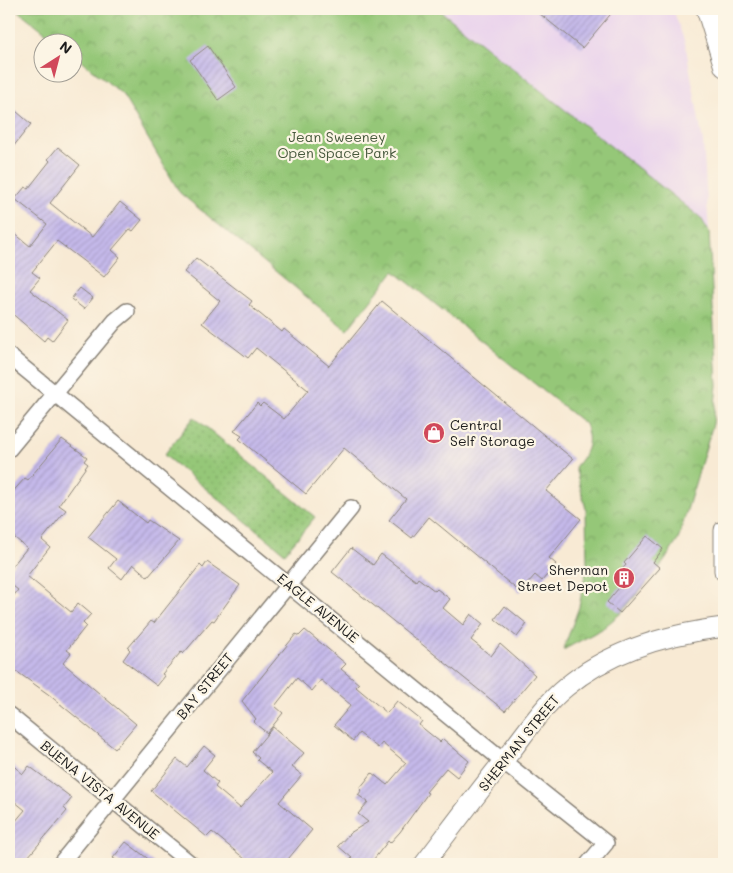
<svg xmlns="http://www.w3.org/2000/svg" width="733" height="873" viewBox="0 0 733 873" font-family="Mali,sans-serif">
  <style>
    .built { fill: #e9d2ed }
    .grass { fill: url(#grass-dots); stroke: #58724a }
    .park { fill: url(#park-crowns); stroke: #58724a }
    .building { fill: url(#building-hatch) }
    .lines { fill: none; stroke-linecap: round; stroke-linejoin: round }
    .minor-casing { stroke: #8a8378; stroke-width: 18 }
    .tertiary-casing { stroke: #8a8378; stroke-width: 21 }
    .minor { stroke: #fff; stroke-width: 15 }
    .tertiary { stroke: #fff; stroke-width: 19 }
    .labels { text-anchor: middle; stroke-width: 4.5; stroke-linejoin: round; paint-order: stroke }
    .park-label { font-size: 14px; fill: #46583c; stroke: #fcf5e5 }
    .poi-label { font-size: 14px; fill: #1c1c1c; stroke: #fcf5e5; text-anchor: start }
    .street-label { font-size: 14px; fill: #1c1c1c; stroke: #fcf5e5 }
  </style>
  <defs>
    <pattern id="grass-dots" width="8" height="8" patternUnits="userSpaceOnUse" patternTransform="scale(1.25)"><rect width="8" height="8" fill="#95c778"/><path d="M2 2h.1M6 6h.1" fill="none" stroke="#80aa67" stroke-width="1.8" stroke-linecap="round"/></pattern>
    <pattern id="park-crowns" width="20" height="18" patternUnits="userSpaceOnUse" patternTransform="scale(1.25)"><rect width="20" height="18" fill="#95c778"/><path d="M2 6a3 3 0 1 1 6 0M12 15a3 3 0 1 1 6 0" fill="none" stroke="#80aa67"/></pattern>
    <pattern id="building-hatch" width="6" height="6" patternUnits="userSpaceOnUse" patternTransform="scale(1.25)"><rect width="6" height="6" fill="#c5b9ea"/><path d="M-1 1l2-2M0 6l6-6M5 7l2-2" fill="none" stroke="#a99ec8"/></pattern>
  </defs>
  <rect width="100%" height="100%" fill="#fcf5e5"/>
  <filter id="ink" filterUnits="userSpaceOnUse"><feTurbulence type="fractalNoise" baseFrequency=".02" numOctaves="2"/><feDisplacementMap in="SourceGraphic" scale="10" xChannelSelector="R" yChannelSelector="G"/><feConvolveMatrix kernelMatrix="1 2 1 2 8 2 1 2 1" color-interpolation-filters="sRGB"/></filter>
  <filter id="wash" filterUnits="userSpaceOnUse"><feTurbulence type="fractalNoise" baseFrequency=".0096" numOctaves="4" result="noise"/><feDisplacementMap in="SourceGraphic" scale="20" xChannelSelector="R" yChannelSelector="G"/><feGaussianBlur stdDeviation="1.12" result="paint"/><feColorMatrix in="noise" values="0 0 0 0 0 0 0 0 0 0 0 0 0 0 0 0 0 1.4 0 .05"/><feComposite in="paint" operator="in"/></filter>
  <g filter="url(#wash)">
    <rect width="100%" height="100%" fill="#f8ead4"/>
    <polygon class="built" points="438,9 673,9 685,43 703,142 709,232 701,218"/>
    <polygon class="grass" points="194,417 315,517 285,553 164,455"/>
    <path class="park" d="M16 9H438L701 218 709 232 717 385 713 424 678 540 663 563 621 613 602 629 563 650 579 607 587 564 586 509 575 467C588 452 592 443 585 424L394 271 347 330 180 193 122 94 73 54 72 42H58Z"/>
    <g id="blocks">
      <g class="building">
        <polygon points="534,9 615,9 582,48"/>
        <polygon points="208,46 236,87 218,100 190,60"/>
        <polygon points="9,105 31,124 9,152"/>
        <polygon points="58,147 80,165 50,203 92,237 120,202 142,220 133,231 130,229 112,250 120,257 104,277 57,241 32,272 40,278 30,290 68,320 52,341 47,337 44,341 9,311 9,229 30,246 47,224 15,199 25,187 28,189 50,161 48,159"/>
        <polygon points="196,258 252,301 249,305 282,332 284,329 329,366 382,301 573,459 546,491 581,519 549,558 556,564 542,581 535,575 520,592 429,517 412,538 389,520 406,499 344,448 306,494 239,439 242,436 234,431 257,403 260,406 263,403 284,419 308,390 256,348 248,358 202,323 220,301 184,272"/>
        <polygon points="80,288 93,298 84,309 71,299"/>
        <polygon points="62,439 87,457 84,461 88,464 59,505 66,510 42,540 50,547 27,576 71,612 78,603 91,614 83,623 86,626 67,650 71,653 63,663 136,724 115,749 48,694 9,666 9,602 18,590 9,583 9,570 27,548 9,533 9,496 25,478 28,480"/>
        <polygon points="118,501 146,523 148,520 179,541 148,577 133,564 122,579 109,568 116,559 88,537"/>
        <polygon points="647,536 663,549 653,562 660,568 620,613 607,602 624,582 616,576 626,565 624,563"/>
        <polygon points="351,548 373,565 381,554 416,581 418,578 435,591 437,589 450,599 443,608 463,625 471,614 483,624 471,640 491,656 500,644 535,675 505,711 332,572"/>
        <polygon points="207,562 240,585 214,621 212,620 183,654 181,652 162,674 165,676 157,686 123,660 130,650 128,648 151,621 154,623 200,565 203,568"/>
        <polygon points="505,606 527,624 517,637 495,619"/>
        <polygon points="305,630 346,664 341,669 359,684 356,687 387,713 397,701 422,721 419,725 440,742 443,739 469,761 457,777 446,768 426,792 428,793 400,832 390,843 388,841 370,864 346,864 352,858 338,846 350,833 368,822 358,814 368,802 358,795 362,790 360,788 372,773 387,785 406,763 382,743 378,748 359,733 353,741 334,725 351,705 321,680 312,691 297,678 275,706 283,713 267,733 253,722 256,719 242,701 296,634 299,636"/>
        <polygon points="273,727 304,753 292,767 302,775 279,802 312,830 284,864 251,864 212,832 207,837 151,791 177,759 187,767 204,746 215,755 203,770 218,783 215,787 240,808 272,772 257,760 259,758 252,752"/>
        <polygon points="9,762 23,774 29,766 72,798 64,808 67,811 22,864 9,864 9,829 25,810 9,797"/>
        <polygon points="126,842 155,864 121,864 113,858"/>
      </g>
    </g>
  </g>
  <g filter="url(#ink)">
    <use href="#blocks" fill-opacity="0" stroke="#8a8378" stroke-width="1"/>
    <g class="lines">
      <g class="minor-casing">
        <g id="minor">
          <polyline points="9,356 503,761 606,843 588,864"/>
          <polyline points="9,449 115,321 127,311"/>
          <polyline points="9,715 191,864"/>
          <polyline points="60,864 351,508"/>
        </g>
      </g>
      <g class="tertiary-casing">
        <g id="tertiary">
          <polyline points="706,9 724,67"/>
          <polyline points="724,530 724,571"/>
          <path d="M424 864C453 826 482 787 512 750 529 728 545 704 566 687 610 650 669 634 724 627"/>
        </g>
      </g>
      <use href="#minor" class="minor"/>
      <use href="#tertiary" class="tertiary"/>
    </g>
  </g>
  <defs>
    <g id="shop-disc" transform="scale(1.125)"><circle r="9.5" fill="#d1495b" stroke="#fcf5e5"/><path d="M-5-2.5h2.3a2.7 3.5 0 0 1 5.4 0H5L5.5 6h-11ZM-1.5-2.5h3a1.5 2.3 0 0 0-3 0Z" fill="#fff"/></g>
    <g id="building-disc" transform="scale(1.125)"><circle r="9.5" fill="#d1495b" stroke="#fcf5e5"/><path d="M-4-6H4V6H1V3H-1V6H-4ZM-2.5-4.3h1.7v1.8h-1.7ZM.8-4.3h1.7v1.8H.8ZM-2.5-1h1.7V.8h-1.7ZM.8-1h1.7V.8H.8Z" fill="#fff"/></g>
  </defs>
  <g fill-rule="evenodd">
    <use href="#shop-disc" x="434" y="433"/>
    <use href="#building-disc" x="624" y="578"/>
  </g>
  <g class="labels">
    <g class="park-label">
      <text x="337" y="142">Jean Sweeney<tspan x="337" dy="16">Open Space Park</tspan></text>
    </g>
    <g class="poi-label">
      <text x="450" y="430">Central<tspan x="450" dy="16">Self Storage</tspan></text>
      <text x="608" y="575" text-anchor="end">Sherman<tspan x="608" dy="16">Street Depot</tspan></text>
    </g>
    <g class="street-label">
      <text transform="translate(318 608) rotate(39)" y="5">EAGLE AVENUE</text>
      <text transform="translate(205 686) rotate(-51)" y="5">BAY STREET</text>
      <text transform="translate(519 743) rotate(-51)" y="5">SHERMAN STREET</text>
      <text transform="translate(100 790) rotate(39)" y="5">BUENA VISTA AVENUE</text>
    </g>
  </g>
  <rect width="733" height="873" fill="none" stroke="#fcf5e5" stroke-width="30"/>
  <g transform="translate(58 58) rotate(36)"><circle r="24" fill="#fcf5e5" stroke="#a29e95"/>
  <path d="M0-4L9 19L0 12L-9 19Z" fill="#d1495b"/>
  <text y="-8" font-size="14" font-weight="bold" text-anchor="middle" fill="#1c1c1c">N</text>
  </g>
</svg>
